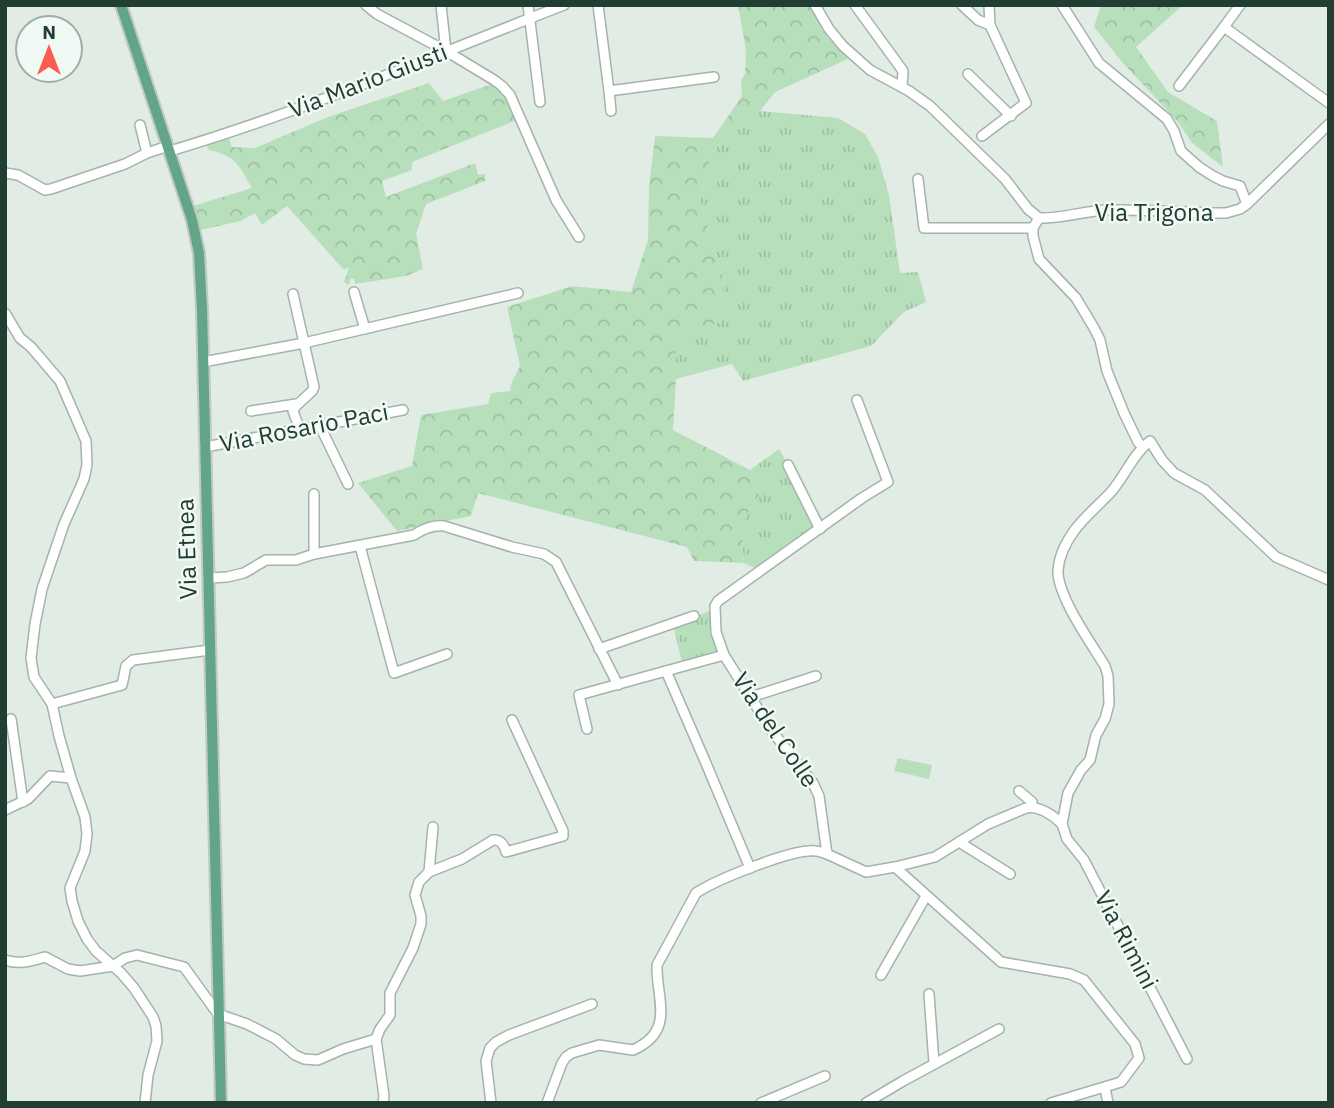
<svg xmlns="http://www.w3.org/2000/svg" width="1334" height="1108" viewBox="0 0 1334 1108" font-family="'IBM Plex Sans',sans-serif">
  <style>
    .grass { fill: url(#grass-tufts) }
    .forest { fill: url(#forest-crowns) }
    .pitch { fill: #b8dfbb }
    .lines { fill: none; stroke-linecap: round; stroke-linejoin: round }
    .minor-casing { stroke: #a3b4ab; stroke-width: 12 }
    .major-casing { stroke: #c1c9c5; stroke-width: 14 }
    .minor { stroke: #fff; stroke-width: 9 }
    .major { stroke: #62a588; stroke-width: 10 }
    .labels { text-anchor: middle; stroke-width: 5; stroke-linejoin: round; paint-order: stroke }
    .street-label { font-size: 24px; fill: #203e31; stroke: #f1f9f4 }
  </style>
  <defs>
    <pattern id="grass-tufts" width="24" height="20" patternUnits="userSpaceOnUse" patternTransform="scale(1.75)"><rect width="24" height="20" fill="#b8dfbb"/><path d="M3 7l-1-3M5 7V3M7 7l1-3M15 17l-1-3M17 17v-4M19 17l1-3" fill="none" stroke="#9ec0a1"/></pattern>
    <pattern id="forest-crowns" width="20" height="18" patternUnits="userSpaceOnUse" patternTransform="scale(1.75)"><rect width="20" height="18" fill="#b8dfbb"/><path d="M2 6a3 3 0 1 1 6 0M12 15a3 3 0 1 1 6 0" fill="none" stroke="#9ec0a1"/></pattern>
  </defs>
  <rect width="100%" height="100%" fill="#e1ece5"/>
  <g class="grass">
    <polygon points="760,111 838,118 865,134 878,157 889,195 900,273 918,272 926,302 904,312 871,346 743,381 732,364 676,379 676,337 719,322 724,281 700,200 712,153 728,134"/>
    <polygon points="779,449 787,462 784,463 815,529 757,569 744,563 741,524 759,495 750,470"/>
    <polygon points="710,611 711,629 719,653 682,663 673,625"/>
  </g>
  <g class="forest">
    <polygon points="738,5 810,5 828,38 848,59 775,92 760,111 728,134 712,153 700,200 724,281 719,322 676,337 676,379 673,430 750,470 759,495 741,524 744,563 694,561 687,547 478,493 471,516 397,531 358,483 412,466 421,415 488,404 491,393 510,391 511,384 520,366 507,307 572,286 631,292 648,240 649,187 655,136 713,138 742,96 741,80 745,74 746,50"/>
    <polygon points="1101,5 1183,5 1136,47 1168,92 1217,121 1223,167 1192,143 1178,122 1123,63 1094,27"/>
    <path d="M429 83 443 101 495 83 502 88 517 120 412 162V170L382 181 386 197 475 163 478 175 485 174V181L426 204 416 234 423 269 406 276 355 284 354 279H350L349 285 344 282 349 268 343 269 287 206 262 225 255 213 241 221 200 230 193 206 252 188C238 164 236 156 209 150L206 145 229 138 232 147 255 148 328 117Z"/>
  </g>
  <polygon class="pitch" points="898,758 932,765 929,779 894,771"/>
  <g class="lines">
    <g class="minor-casing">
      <g id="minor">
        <polyline points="366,5 377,14 446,51 494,80 502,86 510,95 556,200 579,237"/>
        <polyline points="441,5 446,51"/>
        <polyline points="528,5 540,102"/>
        <polyline points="598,5 609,91 714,77"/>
        <polyline points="815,5 829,29 843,46 870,70 909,91 930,106 1005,179 1028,209 1039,218"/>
        <polyline points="855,5 903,71 902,87"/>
        <polyline points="962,5 978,20 990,25"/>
        <polyline points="1062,5 1099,63 1167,119 1174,131 1181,151 1199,167 1213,176 1223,181 1240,186 1247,204"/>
        <polyline points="1240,5 1224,27 1329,103"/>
        <polyline points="968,74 1011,116"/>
        <polyline points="1179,86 1224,27"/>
        <polyline points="609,91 611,111"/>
        <polyline points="140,125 147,153"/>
        <polyline points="982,136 1026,103 990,25 989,5"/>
        <path d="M170 151C304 111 433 56 564 5"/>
        <polyline points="5,173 18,175 45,190 51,189 125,164 147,153 168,146"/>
        <polyline points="918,179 924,228 1033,228"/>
        <path d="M1039 218C1063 219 1086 210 1110 210 1148 209 1187 213 1226 213L1240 209 1247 204 1329 124"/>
        <polyline points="1039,218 1033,228 1033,236 1039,259 1076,298 1094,328 1100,340 1107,371 1124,413 1138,442 1143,447"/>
        <polyline points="354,292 365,329"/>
        <polyline points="293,294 314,387 312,391 294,408 293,411 300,430"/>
        <polyline points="5,313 20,338 31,347 60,381 86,441 87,465 84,479 64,524 42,589 35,624 31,658 34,677 52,704 59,736 71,778 85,817 87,834 85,851 70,888 72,901 78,921 87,939 96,951 121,973 134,988 153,1017 156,1026 157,1041 148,1075 145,1103"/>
        <polyline points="203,362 304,343 518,293"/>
        <polyline points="857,400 888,482 862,498 718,601 715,606 716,632 724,655 772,731 813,783 819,796 827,854 866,872 895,867 1001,962 1070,974 1084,980 1135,1044 1139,1058 1121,1082 1051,1103"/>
        <polyline points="251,411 296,404"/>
        <polyline points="320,426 348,484"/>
        <polyline points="205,447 403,410"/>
        <polyline points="788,465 820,529"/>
        <polyline points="360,546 394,673 447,654"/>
        <polyline points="314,554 314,494"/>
        <path d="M208 578 227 577 244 573 266 560H296L314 554 414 535C423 529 433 525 444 526L512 547 544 554 556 562 618 685"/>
        <polyline points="599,649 694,616"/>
        <polyline points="666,671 705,761 750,868"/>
        <polyline points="751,697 816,676"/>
        <polyline points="52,704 122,685 126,666 133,660 210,650"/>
        <polyline points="11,719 23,802"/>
        <polyline points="587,729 579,695 724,655"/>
        <polyline points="1019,791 1032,802 1032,807"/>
        <polyline points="5,810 28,799 50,776 71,778"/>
        <polyline points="959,842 1010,874"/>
        <path d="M895 867 935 857 988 824 1026 808C1038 805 1053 815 1062 824"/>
        <polyline points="429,872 433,827"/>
        <path d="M5 960C19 965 31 961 45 957L68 969 80 971 113 966 125 958 137 955 184 967 218 1014 247 1024 276 1039 295 1055 304 1059 318 1060 343 1049 376 1039 384 1096 383 1103"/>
        <polyline points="881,975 926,896"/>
        <polyline points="929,994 934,1063"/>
        <path d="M376 1039 380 1029 390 1015V993L413 948 421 924V916L415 895 419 882 429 872 462 859 493 840C501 839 504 845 506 852L563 836V831L512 720"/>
        <path d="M1187 1059 1084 860 1067 839 1062 824 1068 793 1081 770 1090 760 1096 735 1105 719 1109 704 1108 676 1105 666C1091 643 1057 596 1058 570 1059 556 1066 542 1074 531 1084 517 1099 505 1111 492 1125 476 1133 454 1150 441L1162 460 1174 473 1205 490 1276 557 1329 580"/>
        <polyline points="1105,1088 1108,1103"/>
        <polyline points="491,1103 486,1061 490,1048 496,1042 509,1035 592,1004"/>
        <path d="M547 1103 562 1063 566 1057 572 1053 599 1045 633 1050C676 1031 656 999 657 965L696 893C716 880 793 848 816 851 819 851 823 853 827 854"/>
        <polyline points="761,1103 825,1076"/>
        <polyline points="866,1103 903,1081 999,1029"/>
      </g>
    </g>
    <g class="major-casing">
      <polyline id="major" points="121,5 192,220 199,253 202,309 221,1103"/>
    </g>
    <use href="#minor" class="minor"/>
    <use href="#major" class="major"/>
  </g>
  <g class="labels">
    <g class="street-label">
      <text transform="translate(368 81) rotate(-21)" y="8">Via Mario Giusti</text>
      <text x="1154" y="221">Via Trigona</text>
      <text transform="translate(304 428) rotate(-11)" y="8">Via Rosario Paci</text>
      <text transform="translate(187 549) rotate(-92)" y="8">Via Etnea</text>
      <text transform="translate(775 730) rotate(56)" y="8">Via del Colle</text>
      <text transform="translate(1126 940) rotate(62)" y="8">Via Rimini</text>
    </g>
  </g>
  <rect width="1334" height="1108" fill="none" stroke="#203e31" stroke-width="14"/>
  <g transform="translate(49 49)"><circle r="33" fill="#f1f9f4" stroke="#9daea6" stroke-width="2"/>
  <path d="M0-5L12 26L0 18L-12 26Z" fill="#fc5b50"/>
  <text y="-10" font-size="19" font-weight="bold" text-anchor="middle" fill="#203e31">N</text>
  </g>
</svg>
